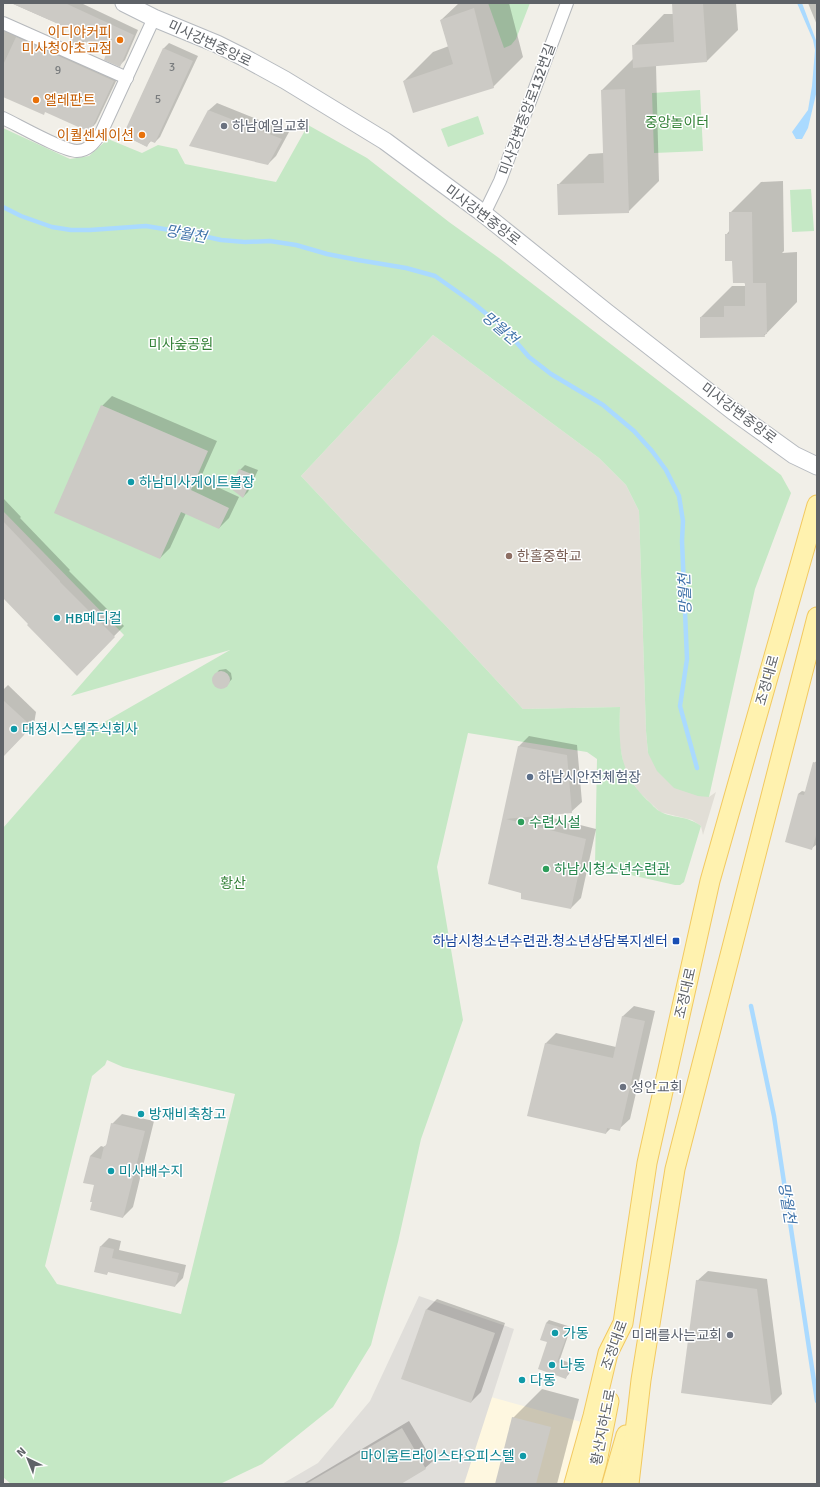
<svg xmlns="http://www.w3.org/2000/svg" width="820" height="1487" viewBox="0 0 820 1487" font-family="Signika,'Noto Sans KR',sans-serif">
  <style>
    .commercial { fill: #fef7e0 }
    .industrial { fill: #e0deda }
    .education { fill: #e1ded6 }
    .green { fill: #c5e8c5; fill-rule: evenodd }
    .water { fill: #aadaff }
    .shadow { fill: #0003 }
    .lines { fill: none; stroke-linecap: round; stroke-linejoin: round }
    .stream { stroke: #aadaff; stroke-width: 4.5 }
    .building { fill: #cccac5 }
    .street-casing { stroke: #b5b8bc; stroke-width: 14 }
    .secondary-casing { stroke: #b6babf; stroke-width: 19 }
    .primary-casing { stroke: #f2c960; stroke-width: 21 }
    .street { stroke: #fff; stroke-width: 12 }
    .secondary { stroke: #fff; stroke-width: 17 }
    .primary { stroke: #fff2af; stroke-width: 19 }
    .food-dot { fill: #e8710a; stroke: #fff; stroke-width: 1.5 }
    .worship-dot { fill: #6b7280; stroke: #fff; stroke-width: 1.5 }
    .culture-dot { fill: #0f9aa8; stroke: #fff; stroke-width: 1.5 }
    .education-dot { fill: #8d6e63; stroke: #fff; stroke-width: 1.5 }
    .service-dot { fill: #5c6f8a; stroke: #fff; stroke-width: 1.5 }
    .leisure-dot { fill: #2e9e5b; stroke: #fff; stroke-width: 1.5 }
    .transit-dot { fill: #1a4fb4; stroke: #fff; stroke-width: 1.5 }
    .labels { text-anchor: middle; stroke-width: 3; stroke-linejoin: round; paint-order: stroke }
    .number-label { font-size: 12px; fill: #7a7d7f }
    .food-label { font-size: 14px; fill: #c56008; stroke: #fff; text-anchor: end }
    .street-label { font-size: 14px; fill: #5f6368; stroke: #fff }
    .park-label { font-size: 14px; fill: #348238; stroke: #fff }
    .worship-label { font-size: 14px; fill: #5b616d; stroke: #fff; text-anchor: start }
    .culture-label { font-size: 14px; fill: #0d838f; stroke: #fff; text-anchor: start }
    .education-label { font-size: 14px; fill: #785e54; stroke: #fff; text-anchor: start }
    .service-label { font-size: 14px; fill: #4e5e75; stroke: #fff; text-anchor: start }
    .leisure-label { font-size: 14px; fill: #27864d; stroke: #fff; text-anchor: start }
    .transit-label { font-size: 14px; fill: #164399; stroke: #fff; text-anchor: end }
    .water-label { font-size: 15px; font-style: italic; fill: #4174aa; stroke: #fff }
  </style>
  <rect width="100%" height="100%" fill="#f1efe8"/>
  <polygon class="commercial" points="491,1397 607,1429 594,1484 459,1484"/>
  <polygon class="industrial" points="419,1296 514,1329 464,1484 282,1484 318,1463 370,1401"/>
  <polygon class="education" points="433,335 599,458 626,485 639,511 646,731 648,753 709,797 716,792 703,835 701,826 692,820 660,812 638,791 624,767 619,740 620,707 523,709 445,625 346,524 301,476"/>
  <g class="green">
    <polygon points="488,3 530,3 516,39 511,45 504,48"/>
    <polygon points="700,90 703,151 654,153 652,93"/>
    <polygon points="478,116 484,134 448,147 441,129"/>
    <path d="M308 125 367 158 449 222 499 258 781 475 791 493 755 589 709 797 698 796 674 788 657 771 648 753 646 731 639 511 626 485 599 458 433 335 301 476 346 524 445 625 523 709 620 707C619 744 618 772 647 800 651 803 656 810 661 812 675 819 686 815 701 826L684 882 680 885H675L595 867 597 759 587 752 468 733 437 867 463 1020 421 1139 398 1242 371 1345 333 1407 262 1464 220 1484H11L3 1477V828L87 732 230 650 71 696 124 635 3 511V128L70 159 89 156 108 139 142 153 158 145 177 149 185 164 276 182ZM107 1060 123 1067 235 1094 181 1314 57 1284 45 1266 92 1076 105 1065Z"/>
    <polygon points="811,189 814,231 792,232 790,190"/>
  </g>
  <polygon class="water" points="797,3 802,3 817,43 817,90 808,128 802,139 796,139 792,132 808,110 812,86 815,50 813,40"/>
  <g class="shadow">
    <polygon points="11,3 81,3 138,30 125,60 120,65 109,51 85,41 79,48 75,31"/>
    <polygon points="459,3 509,3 523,57 493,87 404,81 433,52 449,46 441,20"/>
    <polygon points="673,3 736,3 738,30 707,61 656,65 659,181 628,212 558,185 589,154 604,153 602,90 633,59 633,46 664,14 673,14"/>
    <polygon points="808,3 817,3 817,25"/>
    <polygon points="3,29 119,75 96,123 91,129 3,95"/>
    <polygon points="169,43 198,56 160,137 155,142 152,140 146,146 124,135 164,48"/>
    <polygon points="217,103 289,132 276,156 268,164 191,145 209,110"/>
    <polygon points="783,181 784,251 782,253 797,252 797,302 764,336 701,317 732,286 746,286 733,260 726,235 730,230 730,213 761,182"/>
    <polygon points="112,396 217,441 200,479 239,497 229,518 219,528 186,513 170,548 160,558 102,406"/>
    <polygon points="245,465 258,470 248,492 243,497 240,470"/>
    <polygon points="3,498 21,517 20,518 70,570 69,571 124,626 77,674 3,596"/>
    <polygon points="226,669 231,673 232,679 225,687 219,688 214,684 213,678 219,670"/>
    <polygon points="8,685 36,712 34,724 3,756 3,690"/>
    <polygon points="529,736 577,745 582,802 571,812 541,815 596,829 581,898 571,908 490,883 519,746"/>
    <polygon points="817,760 817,840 816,845 812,848 798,794 802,791 806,792 814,764"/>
    <polygon points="634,1006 655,1011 630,1119 619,1129 611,1128 606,1133 545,1044 556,1033 616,1047 623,1016"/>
    <polygon points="122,1114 154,1121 133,1207 123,1217 95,1184 90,1156 101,1146 104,1147 107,1144 112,1124"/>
    <polygon points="109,1238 121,1241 119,1250 186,1265 183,1278 175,1286 109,1271 106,1274 95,1271 101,1246"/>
    <polygon points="708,1271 767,1279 782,1394 772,1404 697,1281"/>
    <polygon points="437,1299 505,1323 481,1392 471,1402 403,1378 427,1309"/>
    <polygon points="549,1320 571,1327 560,1359 572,1364 569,1374 566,1377 539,1368 549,1342 546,1323"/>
    <polygon points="542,1389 579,1399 557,1484 496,1484 513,1418"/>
    <polygon points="409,1421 433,1461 425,1468 399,1484 303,1484"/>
  </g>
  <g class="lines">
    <g class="stream">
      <polyline points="3,207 21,216 52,227 71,230 90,230 146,226 194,234 221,240 245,242 270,241 296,245 327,254 358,260 406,268 435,276 472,302 506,330 529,357 551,374 603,405 634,431 652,451 666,470 679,496 683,521 682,541 687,659 680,706 697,768"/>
      <polyline points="751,1006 774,1116 817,1401"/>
    </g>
  </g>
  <g class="building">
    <polygon points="11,3 65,3 134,35 120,67 104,60 107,51 83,41 80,49 68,44 74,31"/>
    <polygon points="672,3 703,3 707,62 633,68 632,45 674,42"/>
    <polygon points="474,8 494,88 413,113 403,81 453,64 440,20"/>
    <polygon points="16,37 114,81 91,130 85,130 45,112 44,115 3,97 3,65"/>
    <polygon points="163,48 193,61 155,143 150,141 147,147 123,135"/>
    <polygon points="625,89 629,213 558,215 557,184 604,183 601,90"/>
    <polygon points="208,110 282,139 268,165 189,146"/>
    <polygon points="729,212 752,212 753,283 733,283 732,261 725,261 725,234 729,234"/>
    <polygon points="745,283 766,283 767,334 764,334 765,337 700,338 700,317 724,317 724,306 745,306"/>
    <polygon points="101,405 208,451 191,490 229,508 219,529 181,512 160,559 54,513"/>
    <polygon points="239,469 254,475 243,498 230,488"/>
    <polygon points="3,521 60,581 60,582 115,637 77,676 27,625 28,624 3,598"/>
    <circle cx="221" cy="680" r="9"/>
    <polygon points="3,700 27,722 24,735 3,757"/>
    <polygon points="518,746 567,755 572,813 506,819 586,839 571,909 521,899 521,893 488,884"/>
    <polygon points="813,762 817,763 817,832 812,850 785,842 798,794 804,795"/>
    <polygon points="622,1016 645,1021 620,1131 607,1128 606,1134 527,1116 545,1043 613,1058"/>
    <polygon points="111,1123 145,1131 123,1218 90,1210 92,1202 90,1202 94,1185 83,1183 90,1156 101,1159 104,1146 106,1146"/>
    <polygon points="100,1246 114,1249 112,1258 179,1273 175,1287 108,1272 107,1275 94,1272"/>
    <polygon points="696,1280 757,1289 772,1405 681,1393"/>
    <polygon points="426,1309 495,1333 471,1403 401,1379"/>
    <polygon points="546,1323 569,1330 557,1362 570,1367 566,1379 538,1369 547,1342 540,1340"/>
    <polygon points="512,1417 551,1427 536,1484 495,1484"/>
    <polygon points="402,1428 426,1469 401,1484 306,1484"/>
  </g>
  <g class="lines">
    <g class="street-casing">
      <g id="street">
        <polyline points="3,23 127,78"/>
        <path d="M3 118C18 125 63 151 77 151 89 151 95 141 101 133L154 18"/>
        <polyline points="484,214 500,181 567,3"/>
      </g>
    </g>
    <g class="secondary-casing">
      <polyline id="secondary" points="124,3 154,18 217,44 243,57 285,80 385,141 484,214 606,312 733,411 794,455 817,466"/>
    </g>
    <g class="primary-casing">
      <g id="primary">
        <polyline points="574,1484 593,1416 608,1353 623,1323 647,1163 710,881 817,505"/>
        <polyline points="591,1484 597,1462 609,1401"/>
        <polyline points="612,1484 626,1435"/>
        <polyline points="629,1484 641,1380 675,1169 817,617"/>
      </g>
    </g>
    <use href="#street" class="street"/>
    <use href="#secondary" class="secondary"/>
    <use href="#primary" class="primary"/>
  </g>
  <g class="food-dot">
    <circle cx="120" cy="40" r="4"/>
    <circle cx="36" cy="100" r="4"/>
    <circle cx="142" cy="135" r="4"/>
  </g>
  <g class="worship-dot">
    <circle cx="224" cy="126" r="4"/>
    <circle cx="623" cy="1087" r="4"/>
    <circle cx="730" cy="1335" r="4"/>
  </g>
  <g class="culture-dot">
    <circle cx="131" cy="482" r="4"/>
    <circle cx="57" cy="618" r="4"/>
    <circle cx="14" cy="729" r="4"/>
    <circle cx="141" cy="1114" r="4"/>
    <circle cx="111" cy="1171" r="4"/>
    <circle cx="555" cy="1333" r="4"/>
    <circle cx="552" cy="1365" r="4"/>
    <circle cx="522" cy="1380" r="4"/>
    <circle cx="523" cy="1456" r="4"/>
  </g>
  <circle class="education-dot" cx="509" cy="556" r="4"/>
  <circle class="service-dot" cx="530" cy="777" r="4"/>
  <g class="leisure-dot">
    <circle cx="521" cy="822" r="4"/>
    <circle cx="546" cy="869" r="4"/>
  </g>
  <rect class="transit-dot" x="672" y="937" width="8" height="8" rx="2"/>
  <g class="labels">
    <g class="number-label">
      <text x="172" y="71">3</text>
      <text x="58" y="74">9</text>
      <text x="158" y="103">5</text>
    </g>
    <g class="food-label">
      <text x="112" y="37">이디야커피<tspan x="112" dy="16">미사청아초교점</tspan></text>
      <text x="44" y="105" text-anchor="start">엘레판트</text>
      <text x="134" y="140">이퀄센세이션</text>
    </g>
    <g class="street-label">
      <text transform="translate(210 43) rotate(25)" y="5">미사강변중앙로</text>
      <text transform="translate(527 109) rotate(-70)" y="5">미사강변중앙로132번길</text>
      <text transform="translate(483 215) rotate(37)" y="5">미사강변중앙로</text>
      <text transform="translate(739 413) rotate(37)" y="5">미사강변중앙로</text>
      <text transform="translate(767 680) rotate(-74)" y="5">조정대로</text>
      <text transform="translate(685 993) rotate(-77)" y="5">조정대로</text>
      <text transform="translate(614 1345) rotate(-70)" y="5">조정대로</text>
      <text transform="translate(603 1427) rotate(-79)" y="5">황산지하도로</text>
    </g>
    <g class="park-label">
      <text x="677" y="127">중앙놀이터</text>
      <text x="181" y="349">미사숲공원</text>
      <text x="233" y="888">황산</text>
    </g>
    <g class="worship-label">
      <text x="232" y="131">하남예일교회</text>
      <text x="631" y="1092">성안교회</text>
      <text x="722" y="1340" text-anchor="end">미래를사는교회</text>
    </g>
    <g class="culture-label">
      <text x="139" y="487">하남미사게이트볼장</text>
      <text x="65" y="623">HB메디컬</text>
      <text x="22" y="734">대정시스템주식회사</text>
      <text x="149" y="1119">방재비축창고</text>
      <text x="119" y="1176">미사배수지</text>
      <text x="563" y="1338">가동</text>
      <text x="560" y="1370">나동</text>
      <text x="530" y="1385">다동</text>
      <text x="515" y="1461" text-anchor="end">마이움트라이스타오피스텔</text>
    </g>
    <g class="education-label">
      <text x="517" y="561">한홀중학교</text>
    </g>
    <g class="service-label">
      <text x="538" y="782">하남시안전체험장</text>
    </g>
    <g class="leisure-label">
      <text x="529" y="827">수련시설</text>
      <text x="554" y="874">하남시청소년수련관</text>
    </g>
    <g class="transit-label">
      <text x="668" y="946">하남시청소년수련관.청소년상담복지센터</text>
    </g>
    <g class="water-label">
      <text transform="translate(186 234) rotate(10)" y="5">망월천</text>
      <text transform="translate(500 328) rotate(41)" y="5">망월천</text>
      <text transform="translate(685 594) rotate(-92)" y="5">망월천</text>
      <text transform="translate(787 1203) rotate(81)" y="5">망월천</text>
    </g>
  </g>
  <rect width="820" height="1487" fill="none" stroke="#5f6368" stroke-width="8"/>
  <g transform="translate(28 1459) rotate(317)" stroke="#ffffff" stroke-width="3" paint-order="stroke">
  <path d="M0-3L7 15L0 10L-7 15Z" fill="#5f6368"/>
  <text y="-6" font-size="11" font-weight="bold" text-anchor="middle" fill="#5f6368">N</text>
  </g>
</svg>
